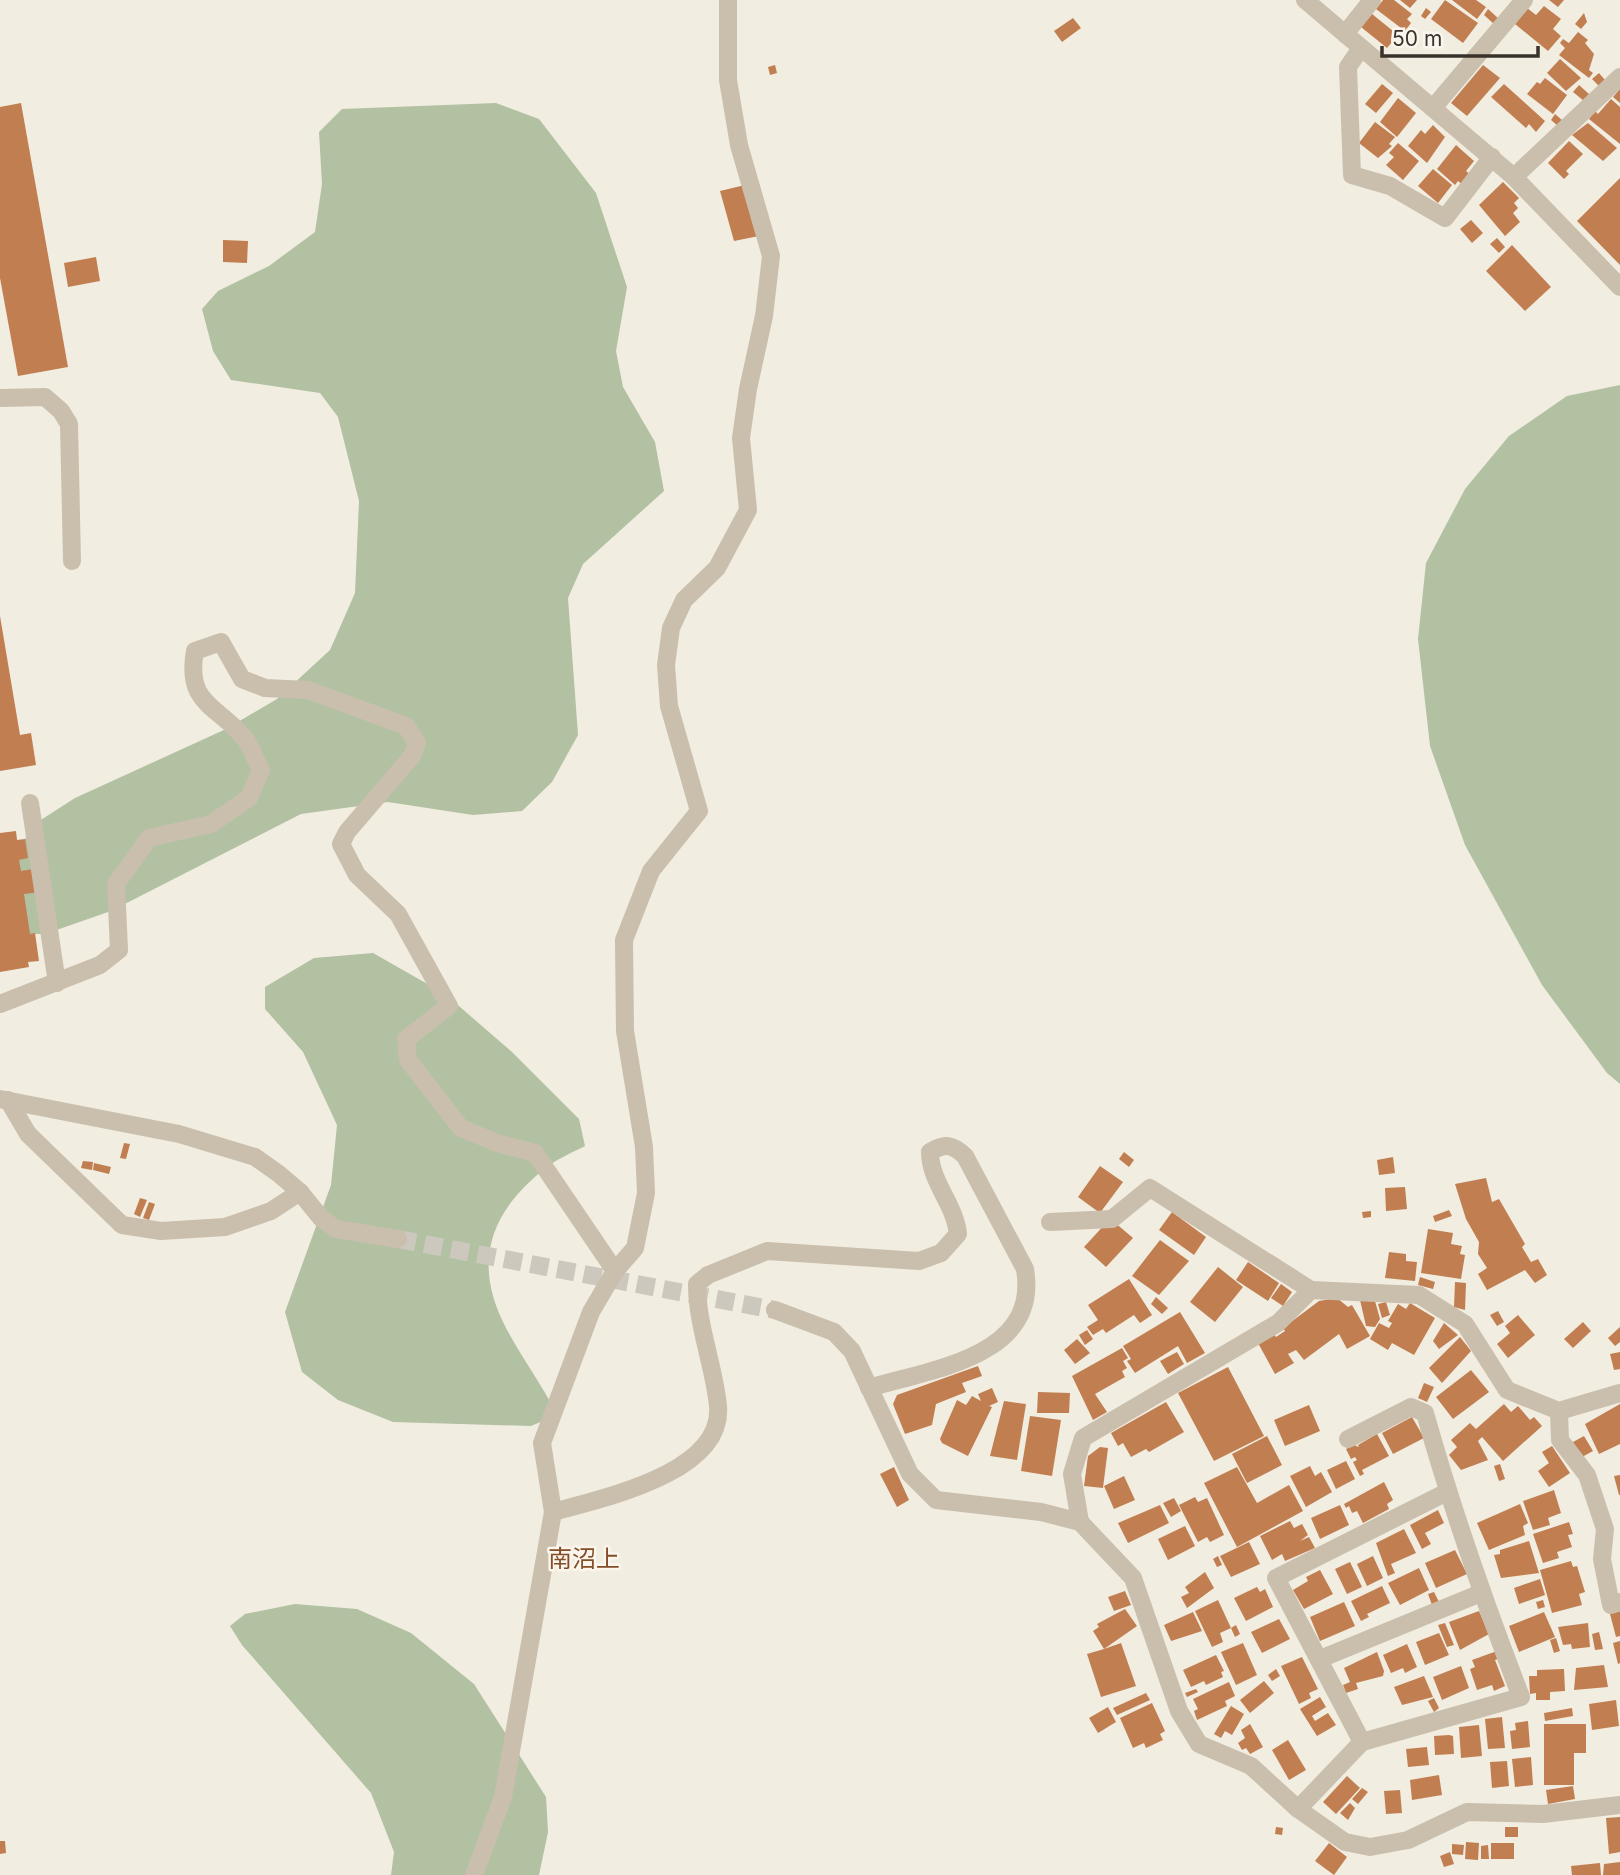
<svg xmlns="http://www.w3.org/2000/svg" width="1620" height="1875" viewBox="0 0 1620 1875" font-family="Inter,'Noto Sans JP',sans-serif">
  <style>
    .green { fill: #b1c1a1 }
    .building { fill: #c17e50 }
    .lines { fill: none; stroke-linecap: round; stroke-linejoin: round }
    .minor-tunnel { stroke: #cdc8bd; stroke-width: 18; stroke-dasharray: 18 9; stroke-linecap: butt }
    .minor { stroke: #cabfad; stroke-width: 18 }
    .tertiary { stroke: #cabfad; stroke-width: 18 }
    .labels { text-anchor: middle; stroke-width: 5; stroke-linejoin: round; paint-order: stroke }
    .quarter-label { font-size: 24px; fill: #854d27; stroke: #faf6ed }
  </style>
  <rect width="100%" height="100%" fill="#f2ede1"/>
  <g class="green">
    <polygon points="496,103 539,119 596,193 627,287 616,351 623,387 655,442 664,491 583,564 568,598 578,735 552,782 522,811 473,815 388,802 301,814 111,911 45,934 10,934 0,875 36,823 75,798 226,729 277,699 330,650 355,593 359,501 338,417 320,393 231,380 213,351 202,309 218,291 269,266 315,232 322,184 319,132 342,109"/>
    <polygon points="1620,385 1620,1084 1607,1073 1542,985 1465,845 1430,746 1418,639 1426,563 1465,489 1509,436 1567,396"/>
    <path d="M373 953 445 994 512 1052 579 1119 585 1146C571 1153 555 1160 543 1170 489 1214 473 1263 505 1326 521 1357 542 1384 557 1415L531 1426 393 1422 338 1400 302 1372 285 1312 331 1185 337 1125 303 1052 265 1009V987L314 958Z"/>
    <polygon points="295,1604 357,1609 411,1633 474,1684 546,1797 548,1832 539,1875 391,1875 394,1852 371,1793 242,1645 230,1626 245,1614"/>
  </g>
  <g class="building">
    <polygon points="1383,0 1394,0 1412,14 1407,19 1411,23 1405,31 1376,9"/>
    <polygon points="1400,0 1417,0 1410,8"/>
    <polygon points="1445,0 1478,23 1463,43 1431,19"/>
    <polygon points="1452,0 1476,0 1486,7 1477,19"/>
    <polygon points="1549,0 1564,0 1558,7"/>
    <polygon points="1544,6 1561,19 1553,29 1561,36 1548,51 1515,24 1527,8 1536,15"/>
    <polygon points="1426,8 1431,12 1425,19 1421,16"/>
    <polygon points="1488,9 1499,19 1495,25 1484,15"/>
    <polygon points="1584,13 1587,22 1581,29 1575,24"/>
    <polygon points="1372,14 1398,35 1387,48 1361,27"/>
    <polygon points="1073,18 1081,28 1062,42 1054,31"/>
    <polygon points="1578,32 1588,40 1585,43 1594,54 1589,70 1593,73 1589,78 1559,55 1565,48 1560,43 1563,39 1569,43"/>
    <polygon points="1560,59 1581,78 1566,91 1547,73"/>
    <polygon points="775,65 777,73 770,75 768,67"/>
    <polygon points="1483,65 1500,78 1467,116 1451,103"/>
    <polygon points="1599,73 1605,80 1599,86 1592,79"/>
    <polygon points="1545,78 1567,95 1553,114 1527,94 1537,82 1540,84"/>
    <polygon points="1382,84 1393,93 1376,113 1365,104"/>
    <polygon points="1504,84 1545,121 1536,132 1529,124 1526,128 1491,97"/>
    <polygon points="1579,85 1589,94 1584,101 1573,92"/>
    <polygon points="1620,89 1620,103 1613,97"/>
    <polygon points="1398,98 1416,113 1397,137 1380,122"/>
    <polygon points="1611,99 1620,107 1620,144 1589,119 1595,111 1598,114"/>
    <polygon points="21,103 68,367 18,376 0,278 0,107"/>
    <polygon points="1555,114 1562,120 1558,126 1551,120"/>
    <polygon points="1375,122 1395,137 1389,144 1392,146 1378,158 1359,143"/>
    <polygon points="1588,123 1617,148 1603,161 1572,135"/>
    <polygon points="1433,125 1445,137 1427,163 1408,146 1421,130 1425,134"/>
    <polygon points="1569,141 1583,154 1566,171 1569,174 1564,179 1548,163"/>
    <polygon points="1398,143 1419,161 1403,180 1386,165 1394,157 1389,153"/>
    <polygon points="1456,145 1474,161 1466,171 1471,175 1463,185 1458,181 1455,185 1437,169"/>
    <polygon points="1433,169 1452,185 1438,203 1418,186"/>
    <polygon points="1620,178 1620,265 1577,221"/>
    <polygon points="1503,182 1519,198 1514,203 1518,208 1513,213 1520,222 1505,236 1479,205"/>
    <polygon points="745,185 759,236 734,241 720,191"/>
    <polygon points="1471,220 1483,233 1472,243 1460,229"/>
    <polygon points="1497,238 1505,247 1499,253 1490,244"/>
    <polygon points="223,240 248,241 247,263 223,262"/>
    <polygon points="1512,245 1551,287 1525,311 1486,271"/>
    <polygon points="96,257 100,281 68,287 64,263"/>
    <polygon points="0,616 20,735 31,733 36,765 0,771"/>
    <polygon points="16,831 17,840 25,839 28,858 19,860 21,871 45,867 48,891 24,894 30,934 35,933 39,961 28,962 29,967 0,972 0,833"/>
    <polygon points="124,1143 130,1144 126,1159 120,1158"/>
    <polygon points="1124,1152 1134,1160 1129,1167 1119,1159"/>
    <polygon points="1393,1157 1395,1173 1379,1175 1377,1160"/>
    <polygon points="83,1161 93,1162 92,1170 81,1168"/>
    <polygon points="94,1163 111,1167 109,1174 93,1170"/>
    <polygon points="1100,1166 1123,1182 1100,1213 1078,1197"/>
    <polygon points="1486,1178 1492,1202 1499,1199 1525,1244 1522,1247 1531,1262 1538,1259 1547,1275 1535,1283 1525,1270 1487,1290 1478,1274 1487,1268 1478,1254 1479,1242 1466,1219 1455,1184"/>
    <polygon points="1405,1187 1407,1209 1386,1211 1385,1188"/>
    <polygon points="140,1198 147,1200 140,1217 134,1214"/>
    <polygon points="149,1202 155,1204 149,1220 143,1218"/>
    <polygon points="1449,1210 1452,1216 1435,1222 1433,1216"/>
    <polygon points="1371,1211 1371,1217 1363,1218 1362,1212"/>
    <polygon points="1172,1212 1206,1237 1194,1255 1159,1230"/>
    <polygon points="1113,1221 1133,1238 1106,1267 1084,1247 1107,1222"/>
    <polygon points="1428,1229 1453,1233 1451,1244 1462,1246 1460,1254 1465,1255 1461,1279 1421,1273"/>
    <polygon points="1160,1240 1189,1261 1159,1295 1132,1276"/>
    <polygon points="1389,1252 1406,1254 1406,1261 1417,1262 1415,1281 1385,1278"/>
    <polygon points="1248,1262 1279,1283 1268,1301 1236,1280"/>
    <polygon points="1218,1267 1243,1287 1215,1322 1190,1302"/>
    <polygon points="1420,1277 1435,1282 1433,1289 1418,1285"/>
    <polygon points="1129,1279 1152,1315 1140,1323 1134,1315 1106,1333 1103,1329 1093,1335 1087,1327 1098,1320 1088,1305"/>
    <polygon points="1455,1282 1466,1283 1465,1310 1454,1307"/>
    <polygon points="1281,1284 1292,1292 1283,1306 1271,1298"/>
    <polygon points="1156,1297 1168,1308 1162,1314 1151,1304"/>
    <polygon points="1337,1298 1348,1307 1352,1305 1370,1336 1347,1349 1339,1334 1304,1360 1296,1350 1288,1354 1294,1363 1275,1374 1258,1343 1273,1333 1276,1337 1285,1331 1283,1328 1319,1301"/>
    <polygon points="1360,1300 1375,1301 1380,1319 1375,1327 1366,1326"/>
    <polygon points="1386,1302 1390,1315 1382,1318 1378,1304"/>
    <polygon points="1410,1303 1435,1318 1414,1355 1392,1343 1388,1350 1370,1339 1379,1323 1389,1328 1392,1323 1388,1321 1398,1304 1406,1309"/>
    <polygon points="1498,1311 1504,1322 1497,1326 1490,1315"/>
    <polygon points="1180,1312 1205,1353 1187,1363 1178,1346 1135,1373 1127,1361 1131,1359 1123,1346"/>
    <polygon points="1518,1315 1535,1335 1508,1358 1497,1344 1510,1333 1505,1326"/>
    <polygon points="1583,1322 1591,1331 1573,1348 1564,1339"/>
    <polygon points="1444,1323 1458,1335 1439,1349 1433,1341"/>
    <polygon points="1620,1327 1620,1342 1615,1346 1608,1338"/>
    <polygon points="1087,1330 1093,1339 1085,1345 1079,1335"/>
    <polygon points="1460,1337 1471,1351 1442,1383 1429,1368"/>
    <polygon points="1077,1339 1090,1353 1075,1364 1064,1350"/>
    <polygon points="1122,1348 1128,1358 1123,1361 1127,1368 1122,1371 1125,1377 1095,1394 1107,1412 1093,1420 1072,1376"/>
    <polygon points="1177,1352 1184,1364 1168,1374 1160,1361"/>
    <polygon points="1620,1352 1620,1369 1614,1370 1610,1354"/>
    <polygon points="978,1366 982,1376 962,1383 966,1392 936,1404 932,1425 905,1434 893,1404 897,1395"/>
    <polygon points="1228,1367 1264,1436 1214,1461 1178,1393"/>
    <polygon points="1471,1370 1489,1392 1453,1419 1436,1397"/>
    <polygon points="1424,1383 1434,1387 1427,1402 1418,1398"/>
    <polygon points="992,1388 998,1402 989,1406 992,1407 968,1456 942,1443 940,1439 957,1400 966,1405 972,1396 981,1401 978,1394"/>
    <polygon points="1038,1392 1070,1393 1069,1413 1037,1413"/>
    <polygon points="1004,1401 1026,1404 1017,1460 990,1456"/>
    <polygon points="1166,1402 1184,1432 1149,1452 1146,1449 1131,1457 1123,1443 1118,1446 1111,1433"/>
    <polygon points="1504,1404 1511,1412 1518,1406 1530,1420 1534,1417 1542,1426 1503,1461 1482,1437 1478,1441 1488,1460 1461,1470 1449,1455 1457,1447 1451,1440 1470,1423 1476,1429"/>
    <polygon points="1620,1404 1620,1444 1599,1454 1585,1424"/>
    <polygon points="1309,1405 1320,1431 1285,1446 1274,1420"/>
    <polygon points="1030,1416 1061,1420 1052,1476 1021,1471"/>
    <polygon points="1412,1417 1424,1438 1393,1454 1382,1433"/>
    <polygon points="1377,1434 1389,1456 1362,1470 1364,1474 1360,1476 1353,1462 1357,1460 1355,1457 1351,1459 1346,1449 1354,1445 1359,1447 1358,1445"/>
    <polygon points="1267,1436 1282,1465 1247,1483 1232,1454"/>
    <polygon points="1584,1436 1593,1451 1582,1457 1573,1442"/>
    <polygon points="1552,1446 1570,1473 1549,1487 1538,1471 1549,1463 1542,1452"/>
    <polygon points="1100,1447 1108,1448 1103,1488 1084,1486 1088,1456"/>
    <polygon points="1346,1461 1355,1479 1336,1489 1327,1470"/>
    <polygon points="1500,1464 1505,1479 1499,1481 1494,1466"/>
    <polygon points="1310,1466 1315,1476 1321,1472 1332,1492 1306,1507 1290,1476"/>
    <polygon points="894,1467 909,1500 897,1507 880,1474"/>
    <polygon points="1237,1467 1257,1503 1289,1485 1303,1511 1237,1547 1204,1483"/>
    <polygon points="1620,1475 1620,1495 1619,1495 1614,1476"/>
    <polygon points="1124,1476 1135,1500 1114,1509 1104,1486"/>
    <polygon points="1384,1482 1393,1500 1387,1504 1389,1509 1363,1523 1357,1511 1352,1513 1349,1506 1346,1508 1344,1504"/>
    <polygon points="1554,1490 1561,1513 1548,1518 1550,1525 1533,1530 1523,1501"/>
    <polygon points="1195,1497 1198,1502 1207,1498 1224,1535 1210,1542 1207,1537 1198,1542 1179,1505"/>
    <polygon points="1174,1498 1181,1511 1171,1517 1163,1503"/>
    <polygon points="1520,1504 1528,1523 1523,1526 1525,1535 1489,1550 1477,1523"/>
    <polygon points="1160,1505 1169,1523 1128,1543 1118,1523"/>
    <polygon points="1340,1505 1349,1525 1320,1539 1311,1518"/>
    <polygon points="1438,1510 1444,1523 1425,1533 1431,1544 1422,1549 1410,1525"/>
    <polygon points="1290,1521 1294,1528 1302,1524 1308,1535 1300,1541 1309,1537 1315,1548 1285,1561 1282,1554 1272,1560 1260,1536"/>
    <polygon points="1569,1522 1573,1534 1568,1535 1572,1547 1557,1552 1559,1558 1543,1563 1533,1534"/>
    <polygon points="1185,1526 1195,1546 1168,1560 1158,1539"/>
    <polygon points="1404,1529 1416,1553 1391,1564 1395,1573 1388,1576 1376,1543"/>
    <polygon points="1529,1541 1539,1573 1501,1578 1494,1555 1500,1554 1500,1550"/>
    <polygon points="1249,1542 1260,1564 1231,1577 1220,1556"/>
    <polygon points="1455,1550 1467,1574 1436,1588 1425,1563"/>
    <polygon points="1218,1556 1222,1565 1217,1567 1213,1559"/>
    <polygon points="1373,1556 1383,1578 1367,1586 1357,1564"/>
    <polygon points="1571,1561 1573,1567 1577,1566 1585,1592 1579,1594 1582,1605 1552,1613 1540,1570"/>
    <polygon points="1350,1562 1362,1587 1347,1594 1335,1569"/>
    <polygon points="1419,1568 1429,1590 1400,1605 1388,1583"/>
    <polygon points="1320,1570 1333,1594 1304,1609 1293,1590 1308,1581 1306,1577"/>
    <polygon points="1205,1572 1214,1588 1187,1608 1181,1597 1189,1593 1185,1587"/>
    <polygon points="1540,1579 1545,1595 1519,1604 1514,1588"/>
    <polygon points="1382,1586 1390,1603 1367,1614 1369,1617 1361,1621 1351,1601"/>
    <polygon points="1257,1587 1260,1592 1265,1589 1273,1607 1246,1621 1234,1598"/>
    <polygon points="1125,1591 1131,1605 1114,1611 1108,1597"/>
    <polygon points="1434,1592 1439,1602 1432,1605 1428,1594"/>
    <polygon points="1218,1600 1231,1628 1220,1633 1223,1642 1212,1647 1195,1611"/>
    <polygon points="1543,1600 1545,1607 1538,1609 1536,1602"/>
    <polygon points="1344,1602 1355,1626 1320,1641 1310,1617"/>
    <polygon points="1125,1609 1137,1626 1104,1649 1121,1643 1136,1686 1101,1697 1087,1654 1104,1649 1093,1631 1099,1627 1097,1624"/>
    <polygon points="1479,1611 1489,1634 1460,1650 1449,1622"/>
    <polygon points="1620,1611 1620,1636 1616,1637 1610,1614"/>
    <polygon points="1193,1612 1202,1631 1171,1641 1164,1625"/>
    <polygon points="1544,1612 1555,1637 1519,1652 1509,1626"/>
    <polygon points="1279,1619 1290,1639 1262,1653 1251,1632"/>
    <polygon points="1445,1623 1454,1645 1447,1647 1438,1625"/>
    <polygon points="1588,1623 1590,1647 1572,1649 1571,1644 1563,1645 1558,1627"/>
    <polygon points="1236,1625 1240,1634 1235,1637 1231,1628"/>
    <polygon points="1599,1632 1603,1649 1595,1650 1592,1634"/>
    <polygon points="1439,1633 1449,1655 1425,1665 1416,1642"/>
    <polygon points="1556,1638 1560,1651 1554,1653 1550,1640"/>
    <polygon points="1620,1641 1620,1663 1618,1664 1613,1643"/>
    <polygon points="1243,1643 1257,1675 1236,1685 1221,1652"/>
    <polygon points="1407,1644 1417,1667 1405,1673 1403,1668 1391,1673 1383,1655"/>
    <polygon points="1497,1651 1500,1658 1495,1660 1505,1686 1494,1691 1492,1685 1477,1690 1470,1669 1475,1667 1472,1660"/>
    <polygon points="1377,1652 1384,1671 1383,1676 1356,1683 1358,1689 1346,1693 1343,1685 1350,1682 1344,1668"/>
    <polygon points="1216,1655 1224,1671 1221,1672 1223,1677 1206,1685 1204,1681 1191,1687 1183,1670"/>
    <polygon points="1302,1657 1318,1689 1309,1693 1311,1698 1299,1704 1281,1666"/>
    <polygon points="1604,1665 1608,1687 1574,1690 1576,1668"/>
    <polygon points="1461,1666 1469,1688 1442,1700 1433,1677"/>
    <polygon points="1276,1669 1280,1676 1272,1681 1268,1675"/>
    <polygon points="1564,1669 1565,1691 1550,1692 1550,1700 1536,1700 1536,1693 1530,1694 1529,1676 1537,1676 1537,1670"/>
    <polygon points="1424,1676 1433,1697 1402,1705 1394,1687"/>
    <polygon points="1264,1681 1274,1693 1250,1713 1240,1700"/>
    <polygon points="1229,1682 1235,1696 1225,1701 1227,1706 1197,1720 1194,1711 1198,1709 1193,1699"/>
    <polygon points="1196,1689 1198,1692 1187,1697 1185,1693"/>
    <polygon points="1146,1693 1150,1700 1117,1715 1113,1708"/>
    <polygon points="1320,1697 1326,1707 1312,1716 1315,1721 1328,1713 1336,1725 1317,1736 1300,1709"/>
    <polygon points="1434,1698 1439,1708 1434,1712 1428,1701"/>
    <polygon points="1616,1700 1619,1726 1592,1730 1589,1704"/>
    <polygon points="1152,1703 1165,1731 1160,1734 1163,1740 1146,1748 1144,1743 1133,1748 1120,1718"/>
    <polygon points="1231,1706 1244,1714 1232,1735 1225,1731 1221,1738 1214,1734"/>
    <polygon points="1108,1707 1116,1722 1098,1733 1089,1718"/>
    <polygon points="1572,1708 1573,1716 1545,1721 1544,1713"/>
    <polygon points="1502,1717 1505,1748 1488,1749 1485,1719"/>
    <polygon points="1528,1721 1530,1747 1512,1749 1510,1731 1516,1730 1515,1723"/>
    <polygon points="1250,1724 1263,1747 1250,1754 1246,1748 1242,1750 1238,1743 1245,1738 1241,1730"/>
    <polygon points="1544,1724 1586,1724 1586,1753 1574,1753 1574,1785 1544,1785"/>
    <polygon points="1479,1725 1482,1756 1461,1758 1459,1727"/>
    <polygon points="1449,1735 1453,1736 1454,1754 1435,1755 1434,1736"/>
    <polygon points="1288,1740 1306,1770 1289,1780 1272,1750"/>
    <polygon points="1427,1747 1429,1765 1408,1767 1406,1749"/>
    <polygon points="1531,1757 1533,1785 1515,1787 1512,1759"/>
    <polygon points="1507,1761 1509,1786 1492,1788 1490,1762"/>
    <polygon points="1439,1775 1442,1795 1412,1800 1410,1780"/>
    <polygon points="1347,1776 1360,1788 1336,1814 1323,1802"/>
    <polygon points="1573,1786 1575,1799 1548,1804 1546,1790"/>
    <polygon points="1362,1788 1368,1792 1358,1804 1352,1799"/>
    <polygon points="1400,1790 1402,1813 1386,1814 1384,1791"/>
    <polygon points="1350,1803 1355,1808 1348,1820 1340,1813"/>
    <polygon points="1620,1817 1620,1852 1609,1854 1606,1818"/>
    <polygon points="1276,1827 1283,1828 1282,1835 1275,1834"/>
    <rect x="1505" y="1827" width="13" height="10"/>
    <polygon points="0,1841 5,1841 6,1853 0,1854"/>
    <polygon points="1466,1842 1479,1843 1478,1860 1465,1859"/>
    <polygon points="1329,1843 1347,1857 1334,1875 1315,1861"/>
    <rect x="1491" y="1843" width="23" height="16"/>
    <polygon points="1452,1844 1464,1845 1463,1855 1452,1854"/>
    <polygon points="1488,1845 1489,1859 1481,1859 1481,1846"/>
    <polygon points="1450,1852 1454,1864 1444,1867 1440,1856"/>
    <polygon points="1620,1862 1620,1875 1603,1875 1604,1864"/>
    <polygon points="1600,1863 1601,1875 1572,1875 1571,1866"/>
  </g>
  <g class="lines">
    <polyline class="minor-tunnel" points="398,1239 775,1310"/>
    <g class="minor">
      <polyline points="1345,34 1372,0"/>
      <polyline points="1361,48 1348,67 1352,175 1390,186 1445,218 1492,157"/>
      <polyline points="1433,108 1524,0"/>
      <polyline points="1514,177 1620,77"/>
      <polyline points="0,398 45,397 61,411 69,424 72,561"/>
      <polyline points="30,803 57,983"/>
      <path d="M0 1004 100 965 119 950 116 884 149 838 211 824 249 798 261 770C256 761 252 749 246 740 219 705 185 706 195 651L221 642 242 679 265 688 308 690 406 726 417 743 412 756 347 832 341 844 357 875 398 914 449 1006 406 1039 408 1060 461 1128 497 1143 535 1153 615 1271"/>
      <polyline points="8,1100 28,1134 122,1225 161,1231 225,1227 271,1211 300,1192"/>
      <polyline points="255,1157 279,1174 300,1192 321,1218 336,1229 398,1239"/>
      <polyline points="1050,1222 1112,1219 1150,1188 1311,1290"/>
      <polyline points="775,1310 834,1332 852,1351 910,1474 936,1500 1041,1512 1080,1522 1133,1578 1179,1711 1199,1744 1251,1766 1298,1809 1345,1842 1370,1847 1408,1840 1467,1812 1543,1814 1620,1805"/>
      <polyline points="1559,1411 1560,1440 1587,1475 1605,1529 1602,1559 1611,1605 1620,1602"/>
      <path d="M553 1512C603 1498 724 1473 718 1406 714 1365 697 1326 697 1284L708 1275 767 1251 919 1261 941 1253 958 1234C955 1204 930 1182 930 1152 945 1143 952 1144 965 1156L1025 1269C1040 1357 932 1369 869 1388"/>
      <polyline points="1080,1522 1072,1474 1083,1438 1278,1323 1311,1290 1419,1295 1465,1324 1507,1390 1559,1411 1620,1393"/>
      <polyline points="1320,1659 1481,1593"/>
      <polyline points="1362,1742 1276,1578 1447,1492"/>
      <path d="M1298 1809 1362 1742 1521 1697C1485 1603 1452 1510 1425 1413L1411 1407 1348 1439"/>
      <polyline points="474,1875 503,1797 553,1512 542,1443 591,1312 615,1271 635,1248 646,1193 644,1147 625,1031 624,940 651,871 699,811 669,706 666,665 671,628 684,600 717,568 748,510 741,438 748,389 764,316 771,256 739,145 728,80 728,0"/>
    </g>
    <g class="tertiary">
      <polyline points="1305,0 1514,177 1620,287"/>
      <polyline points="0,1099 179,1134 255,1157"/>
    </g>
  </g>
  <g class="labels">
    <g class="quarter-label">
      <text x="584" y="1567">南沼上</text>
    </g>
  </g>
  <path d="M1382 46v10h156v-10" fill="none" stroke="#39322b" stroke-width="3.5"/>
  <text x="1392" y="46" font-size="21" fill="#39322b" stroke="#faf6ed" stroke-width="5" paint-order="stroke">50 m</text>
</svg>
